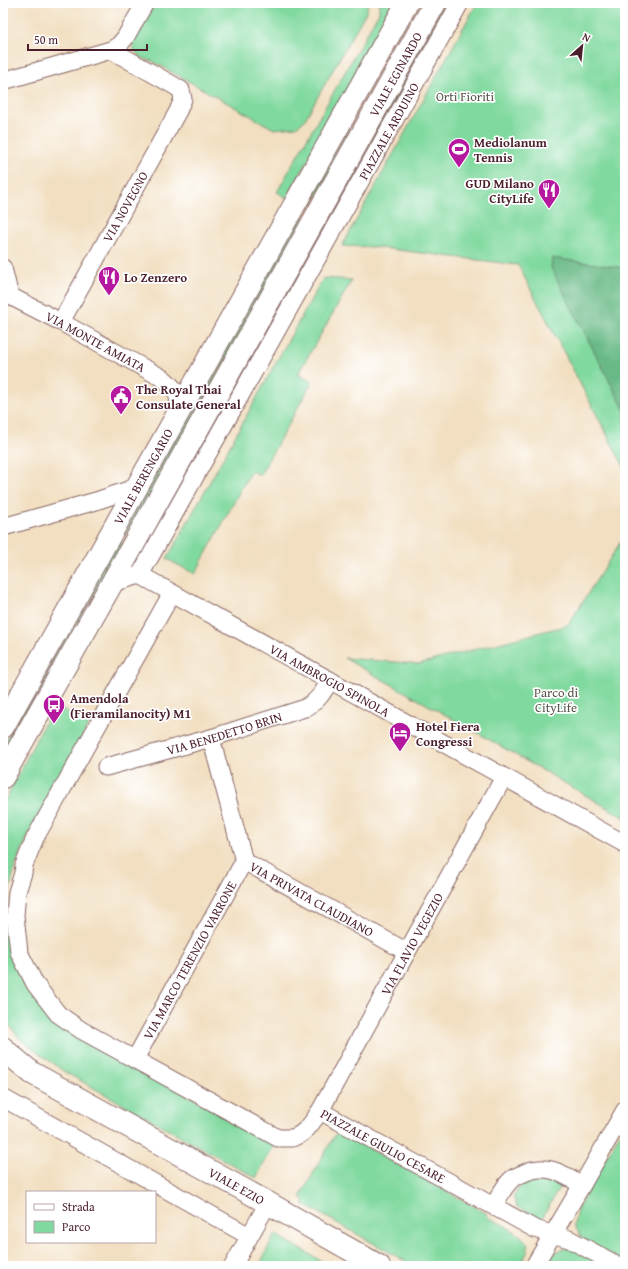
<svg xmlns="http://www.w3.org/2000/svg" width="628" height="1269" viewBox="0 0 628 1269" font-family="'Gentium Book Plus',serif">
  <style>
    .green { fill: #80d99f; stroke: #657c65 }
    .forest { fill: #68b986; stroke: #596c58 }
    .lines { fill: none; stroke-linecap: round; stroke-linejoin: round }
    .minor-casing { stroke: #856260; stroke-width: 19 }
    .secondary-casing { stroke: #856260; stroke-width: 24 }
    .minor { stroke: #fff; stroke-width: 17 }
    .secondary { stroke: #fff; stroke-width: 22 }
    .labels { text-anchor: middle; stroke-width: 3.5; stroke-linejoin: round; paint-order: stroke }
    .street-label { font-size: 13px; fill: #4a1f2b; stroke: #fff }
    .park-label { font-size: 13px; fill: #5a574e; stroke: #fff }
    .poi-label { font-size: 13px; font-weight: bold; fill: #4a1f2b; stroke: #fff; text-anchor: start }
  </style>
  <rect width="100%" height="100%" fill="#fff"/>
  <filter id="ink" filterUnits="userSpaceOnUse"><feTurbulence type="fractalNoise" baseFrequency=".025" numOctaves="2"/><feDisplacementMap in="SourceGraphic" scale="8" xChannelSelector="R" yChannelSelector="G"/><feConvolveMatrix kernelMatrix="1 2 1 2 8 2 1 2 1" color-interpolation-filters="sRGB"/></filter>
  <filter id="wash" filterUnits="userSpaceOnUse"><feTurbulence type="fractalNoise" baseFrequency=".012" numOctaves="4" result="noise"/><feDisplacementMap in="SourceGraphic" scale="16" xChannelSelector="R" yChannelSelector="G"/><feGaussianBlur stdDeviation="0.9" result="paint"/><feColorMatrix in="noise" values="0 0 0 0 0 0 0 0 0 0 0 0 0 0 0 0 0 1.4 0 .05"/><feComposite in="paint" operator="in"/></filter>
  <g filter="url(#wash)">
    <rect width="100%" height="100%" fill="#f2dfc1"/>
    <g class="green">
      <path d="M155 3H367L368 6 366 12 304 121 296 127 274 129 152 61C141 60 130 51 133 38 134 35 136 32 137 29L142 27Z"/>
      <polygon points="379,3 396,3 287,198 277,192 379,12"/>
      <polygon points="445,3 453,3 338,210 332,206"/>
      <polygon points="477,3 625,3 625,469 518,265 373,247 342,246"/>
      <polygon points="348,128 348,140 311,207 304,203"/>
      <polygon points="298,214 305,218 129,534 122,530"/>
      <polygon points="321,226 327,229 155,538 149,535"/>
      <polygon points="323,278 352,280 298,374 312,382 260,475 251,471 195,574 167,559"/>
      <polygon points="625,535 625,818 469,728 344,658 419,664 568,625"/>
      <polygon points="117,540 123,543 3,759 3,745"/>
      <polygon points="54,704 89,724 29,834 15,867 10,889 6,919 9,949 25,988 53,1020 275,1144 256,1178 63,1071 20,1039 3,1017 3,801 6,799"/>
      <polygon points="625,1124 625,1263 582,1238 574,1225 577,1210"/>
      <path d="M341 1133 486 1213 489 1218C499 1223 530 1236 528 1249 527 1255 522 1261 519 1266H414L303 1204 305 1200 300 1197 333 1138 336 1134Z"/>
      <polygon points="545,1179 561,1185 542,1218 537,1217 517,1207 513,1197 522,1184 534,1180"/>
      <polygon points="275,1234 330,1266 259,1266"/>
      <path d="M573 1247 607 1266H545C553 1253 557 1249 573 1247Z"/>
    </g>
    <polygon class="forest" points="552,258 625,268 625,411 551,268"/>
  </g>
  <g filter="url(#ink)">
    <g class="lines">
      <g class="minor-casing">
        <g id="minor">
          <polyline points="3,81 111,50 119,45 125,38 145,3"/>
          <polyline points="3,268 10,296"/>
          <path id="s1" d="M10 296 61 322 164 379C177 390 182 398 177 414"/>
          <path id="s2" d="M61 322 178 111 183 99 181 90 173 85 111 50"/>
          <polyline points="3,527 96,501 137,487"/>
          <path id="s3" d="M140 575 625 844"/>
          <path id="s4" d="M112 583 140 575 460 3"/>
          <path id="s5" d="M172 593 99 723 35 838 24 865 23 873 17 892 15 916 19 952 35 984 58 1014 81 1030 278 1138C283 1138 288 1138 292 1138 305 1135 313 1121 320 1111L407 952 504 777"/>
          <path id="s6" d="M211 738 244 861 407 952"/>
          <path id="s7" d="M106 767 211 738 305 708C318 701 323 693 330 680"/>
          <path id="s8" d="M135 1059 244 861"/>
          <polyline points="3,1098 249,1236"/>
          <path id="s9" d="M320 1111 535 1229 569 1239 619 1266"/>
          <path d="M494 1206C499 1197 503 1187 511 1180 513 1177 518 1176 522 1174 545 1162 562 1173 582 1185"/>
          <polyline points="233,1266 268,1203"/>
          <polyline points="534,1266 582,1185 625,1110"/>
        </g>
      </g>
      <g class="secondary-casing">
        <g id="secondary">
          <path id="s10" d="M3 727 407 3"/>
          <path id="s11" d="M3 777 20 746 112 583 435 3"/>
          <path id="s12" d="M3 1048 8 1053 32 1073 268 1203 379 1266"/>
        </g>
      </g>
      <use href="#minor" class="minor"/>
      <use href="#secondary" class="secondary"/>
    </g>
  </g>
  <defs>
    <g id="stadium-pin" transform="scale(1.15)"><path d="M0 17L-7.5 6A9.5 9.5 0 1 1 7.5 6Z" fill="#b5179e" stroke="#fff"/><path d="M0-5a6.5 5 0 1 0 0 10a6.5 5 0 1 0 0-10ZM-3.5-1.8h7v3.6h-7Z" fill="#fff"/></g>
    <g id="restaurant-pin" transform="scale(1.15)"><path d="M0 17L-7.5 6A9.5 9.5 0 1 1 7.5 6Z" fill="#b5179e" stroke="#fff"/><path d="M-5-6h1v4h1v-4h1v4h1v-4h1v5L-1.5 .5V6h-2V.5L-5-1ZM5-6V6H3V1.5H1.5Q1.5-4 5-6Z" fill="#fff"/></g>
    <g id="civic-pin" transform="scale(1.15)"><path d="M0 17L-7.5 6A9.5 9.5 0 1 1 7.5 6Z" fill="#b5179e" stroke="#fff"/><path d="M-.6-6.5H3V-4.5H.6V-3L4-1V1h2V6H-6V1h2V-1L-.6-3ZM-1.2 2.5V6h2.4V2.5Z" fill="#fff"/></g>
    <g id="bus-pin" transform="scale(1.15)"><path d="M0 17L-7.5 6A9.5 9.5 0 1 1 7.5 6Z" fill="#b5179e" stroke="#fff"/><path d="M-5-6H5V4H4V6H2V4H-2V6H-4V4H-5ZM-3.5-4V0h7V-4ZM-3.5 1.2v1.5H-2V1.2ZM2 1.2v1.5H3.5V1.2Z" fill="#fff"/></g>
    <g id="hotel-pin" transform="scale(1.15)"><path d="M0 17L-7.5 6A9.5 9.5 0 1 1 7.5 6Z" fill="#b5179e" stroke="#fff"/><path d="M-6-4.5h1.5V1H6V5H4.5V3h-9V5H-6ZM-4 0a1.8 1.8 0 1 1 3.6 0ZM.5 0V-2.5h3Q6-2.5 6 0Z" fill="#fff"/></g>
  </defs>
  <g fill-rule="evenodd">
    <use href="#stadium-pin" x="459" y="149"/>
    <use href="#restaurant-pin" x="549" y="190"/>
    <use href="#restaurant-pin" x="109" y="277"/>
    <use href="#civic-pin" x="121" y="396"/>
    <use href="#bus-pin" x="54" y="705"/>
    <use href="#hotel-pin" x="400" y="733"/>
  </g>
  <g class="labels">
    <g class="street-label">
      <text dy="5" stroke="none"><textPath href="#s11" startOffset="805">VIALE EGINARDO</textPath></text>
      <text dy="5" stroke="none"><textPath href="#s4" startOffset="538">PIAZZALE ARDUINO</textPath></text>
      <text dy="5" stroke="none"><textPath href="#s2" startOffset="132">VIA NOVEGNO</textPath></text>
      <text dy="5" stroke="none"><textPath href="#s1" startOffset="97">VIA MONTE AMIATA</textPath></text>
      <text dy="5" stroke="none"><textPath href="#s10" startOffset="287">VIALE BERENGARIO</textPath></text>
      <text dy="5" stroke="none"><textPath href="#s3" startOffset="217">VIA AMBROGIO SPINOLA</textPath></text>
      <text dy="5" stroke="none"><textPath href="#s7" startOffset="123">VIA BENEDETTO BRIN</textPath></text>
      <text dy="5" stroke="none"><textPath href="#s6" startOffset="205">VIA PRIVATA CLAUDIANO</textPath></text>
      <text dy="5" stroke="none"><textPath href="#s5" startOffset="969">VIA FLAVIO VEGEZIO</textPath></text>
      <text dy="5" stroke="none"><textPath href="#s8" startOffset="113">VIA MARCO TERENZIO VARRONE</textPath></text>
      <text dy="5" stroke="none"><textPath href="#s9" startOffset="72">PIAZZALE GIULIO CESARE</textPath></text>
      <text dy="5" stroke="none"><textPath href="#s12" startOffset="272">VIALE EZIO</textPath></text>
    </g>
    <g class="park-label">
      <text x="465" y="101">Orti Fioriti</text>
      <text x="556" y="697">Parco di<tspan x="556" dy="15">CityLife</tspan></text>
    </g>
    <g class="poi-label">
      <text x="474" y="147">Mediolanum<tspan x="474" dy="15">Tennis</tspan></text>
      <text x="534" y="188" text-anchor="end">GUD Milano<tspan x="534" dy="15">CityLife</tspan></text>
      <text x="124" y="282">Lo Zenzero</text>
      <text x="136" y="394">The Royal Thai<tspan x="136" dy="15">Consulate General</tspan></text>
      <text x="70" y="703">Amendola<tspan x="70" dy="15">(Fieramilanocity) M1</tspan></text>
      <text x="416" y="731">Hotel Fiera<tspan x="416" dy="15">Congressi</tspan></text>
    </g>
  </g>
  <rect width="628" height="1269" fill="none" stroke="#fff" stroke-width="16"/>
  <rect x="26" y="1191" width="130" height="52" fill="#ffffff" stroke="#b7a5aa"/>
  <rect x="34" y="1204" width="20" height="6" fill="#ffffff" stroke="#b7a5aa"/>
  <text x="62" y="1211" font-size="12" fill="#4a1f2b">Strada</text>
  <rect x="34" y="1221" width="20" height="12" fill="#80d99f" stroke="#b7a5aa"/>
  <text x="62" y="1231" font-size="12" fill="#4a1f2b">Parco</text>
  <g transform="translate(582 46) rotate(27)" stroke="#ffffff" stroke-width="3" paint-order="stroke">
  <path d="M0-3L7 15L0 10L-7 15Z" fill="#4a1f2b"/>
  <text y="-6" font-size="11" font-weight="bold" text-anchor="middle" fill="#4a1f2b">N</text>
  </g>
  <path d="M28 44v6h119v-6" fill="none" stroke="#4a1f2b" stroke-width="2"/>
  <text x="34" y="44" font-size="12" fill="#4a1f2b" stroke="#ffffff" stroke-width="3" paint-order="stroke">50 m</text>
</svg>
